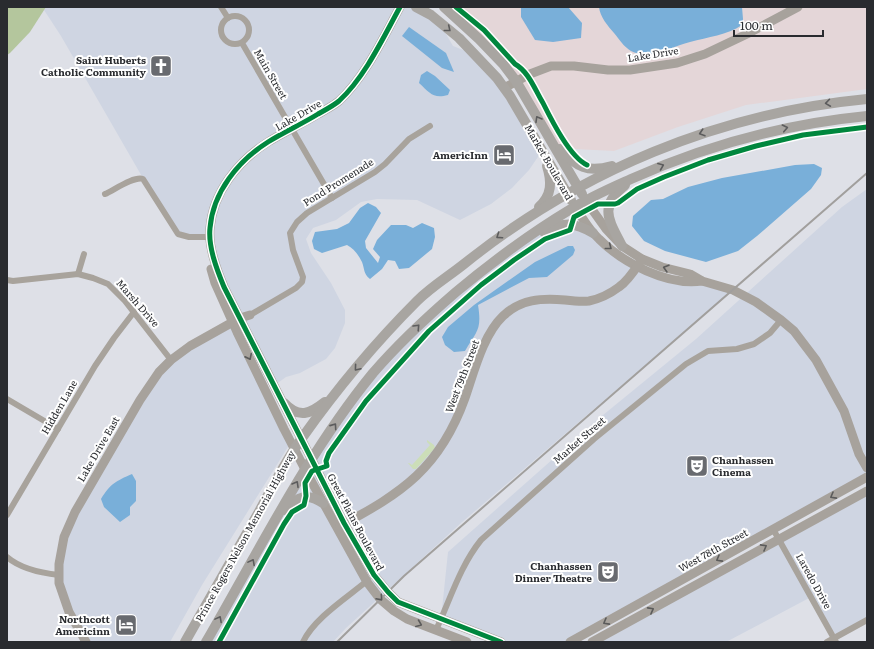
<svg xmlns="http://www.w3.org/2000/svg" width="874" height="649" viewBox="0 0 874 649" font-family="Literata,serif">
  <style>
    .built { fill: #cfd5e2 }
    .industrial { fill: #e4d6d8 }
    .green { fill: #ccdeb8 }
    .forest { fill: #b4c69d }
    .water { fill: #79afd9 }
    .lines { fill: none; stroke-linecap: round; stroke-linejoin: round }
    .street { stroke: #a8a39c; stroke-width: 6 }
    .secondary { stroke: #a7a29c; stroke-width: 9 }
    .primary { stroke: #a8a5a1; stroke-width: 10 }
    .rail { stroke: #a19f9d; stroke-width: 2 }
    .cycleway-casing { stroke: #fff; stroke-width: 8 }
    .cycleway { stroke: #00873e; stroke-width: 5 }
    .oneway { stroke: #5c5c5d }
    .oneway2 { stroke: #5b5b5b }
    .labels { text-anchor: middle; stroke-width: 4; stroke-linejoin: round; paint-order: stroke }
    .street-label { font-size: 10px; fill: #292b2f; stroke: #fff }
    .poi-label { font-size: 10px; font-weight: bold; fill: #292b2f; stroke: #fff; text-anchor: end }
  </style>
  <rect width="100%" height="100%" fill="#dee0e7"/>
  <g class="built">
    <polygon points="46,7 416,7 439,22 453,46 476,55 542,151 529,170 512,188 491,204 460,220 417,200 377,199 361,202 336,220 313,228 306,239 311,253 331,283 345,310 345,323 335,348 326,359 300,373 286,377 275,385 220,278 210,237 189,237 176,231 144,180 61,36 44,10"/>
    <polygon points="867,189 867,477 567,642 501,642 441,619 448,552 597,420 696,339 842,207"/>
    <polygon points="552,228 593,233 601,241 654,273 733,290 461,523 346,628 333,642 206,642 312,458 393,352 505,253"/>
    <polygon points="232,322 291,442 202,585 170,642 85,642 68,607 59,568 63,539 135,408 177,356"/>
    <polygon points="867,491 867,620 834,638 811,597 726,642 592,642"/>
  </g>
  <polygon class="industrial" points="442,7 867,7 867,89 746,105 678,127 614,151 555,148 516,81"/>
  <polygon class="green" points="427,440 434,445 435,448 416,469 413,469 408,463 409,463 412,465 430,445 427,442"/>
  <polygon class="forest" points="7,7 46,7 30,32 10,53 7,55"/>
  <g class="water">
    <polygon points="521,7 568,7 582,23 581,38 553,42 535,40 521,17"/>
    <path d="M599 7H742L743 19 742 25C727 35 708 37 690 42 672 46 650 61 631 51 624 47 619 39 614 33 608 26 600 17 599 7Z"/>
    <polygon points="409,27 446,53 454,72 442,68 402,36"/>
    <path d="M427 71 435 76 450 90 448 95C433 99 430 93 419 83L421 75Z"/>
    <polygon points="814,164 822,168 821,175 811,189 757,236 738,251 706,262 665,251 644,241 632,226 633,216 651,200 663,199 688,187 722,178 795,165"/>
    <path d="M368 203 376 207 381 213 365 241 366 248 378 263 380 257 373 249 377 240 391 225H406L413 228 422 223 434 228 435 237 432 249 409 268 399 269 395 261 388 260 382 269 370 279C363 273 365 270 362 262 358 254 354 249 347 245L322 253 314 249 312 241 315 232 337 229 349 223 360 208Z"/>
    <path d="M568 246H573L575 250 573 255 547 277 529 278 478 305C482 330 477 331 465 351L454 352 445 345 442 337 448 327 474 305 535 262Z"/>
    <path d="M132 474 136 481V501L130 507V515L120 522 104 507 101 499C110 484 116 481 132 474Z"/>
  </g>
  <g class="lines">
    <g class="street">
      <polyline points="221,7 228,18"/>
      <circle cx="235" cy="30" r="14"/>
      <polyline points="242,43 332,198"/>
      <path d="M105 194C114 190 134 176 143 179L178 234 189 237H210"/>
      <polyline points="78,274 84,254"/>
      <polyline points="7,280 13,281 78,274 93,278 108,284 125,301 171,360"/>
      <polyline points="250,315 296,288 302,282 303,277 293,250 290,233 297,222 307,213 375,172 385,164 409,139 430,126"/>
      <polyline points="7,399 58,429"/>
      <polyline points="7,515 95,366 114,338 134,312"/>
      <polyline points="773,529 836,642"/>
      <path d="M7 557C21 569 40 573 59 575"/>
      <path d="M436 630C450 600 460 566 481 540L594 439 686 364 708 351 737 349 754 344 770 333 781 320"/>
      <path d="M303 642C314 618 348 597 368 580"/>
      <polyline points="827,642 867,620"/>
    </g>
    <g class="secondary">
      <path d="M400 7C383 38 365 77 339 101 333 106 325 110 318 114 302 124 284 132 268 142 238 161 213 192 210 228 208 247 217 270 224 287L344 523 374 575 388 592 398 602 501 642"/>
      <polyline points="504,88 530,74 551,66 574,66 608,70 630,70 677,63 705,54 747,34 798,7"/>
      <polyline points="586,201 606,229 622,246 642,259 662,267 690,274 702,281 733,290 756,302 781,320 794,331 816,360 844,411 859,454 867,468"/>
      <path d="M575 206C582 218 589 230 599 239 623 263 667 286 702 281"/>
      <polyline points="211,269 215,283 237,332 284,429 309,477 367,582 380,599 394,611 407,619 467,642"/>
      <path d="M340 526C402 493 440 468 465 398 474 372 483 335 503 316 521 299 541 298 565 300 573 301 581 302 589 301 599 299 611 293 619 287 629 280 636 268 642 259"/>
      <polyline points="86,642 69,612 59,583 59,564 64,537 75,512 140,400 159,372 171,360 190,346 240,318 250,315"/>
      <polyline points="570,642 867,477"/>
      <polyline points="592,642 867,491"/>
    </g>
    <g class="primary">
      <polyline points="416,7 431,15 459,38 497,78 510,96 571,200"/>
      <polyline points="444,7 479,39 503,64 516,81 582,194"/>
      <path d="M560 149C577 167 587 173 612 166"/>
      <path d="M539 207C552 195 552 182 547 166"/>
      <path d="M544 232C564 222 574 222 593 233"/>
      <path d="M622 246C609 220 598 207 625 185"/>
      <path d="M284 403C299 419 310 414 325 402"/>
      <path d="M284 510C298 497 306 492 323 503"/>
      <path d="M185 642C210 598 235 554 260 510 273 486 286 460 302 438 336 390 375 343 417 301 431 287 449 276 464 264 580 171 719 113 867 99"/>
      <path d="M206 642C259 551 306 455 373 373 398 344 427 317 456 292 492 262 531 233 571 209 590 197 611 188 631 179 707 145 785 124 867 116"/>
    </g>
    <polyline class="rail" points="337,642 404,576 867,173"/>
    <g class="cycleway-casing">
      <g id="cycleway">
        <path d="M400 7C383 38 365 77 339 101 333 106 325 110 318 114 302 124 284 132 268 142 238 161 213 192 210 228 208 247 217 270 224 287L344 523 374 575 388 592 398 602 501 642"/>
        <path d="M456 7 484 30 515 64C529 72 535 90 543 103 552 121 570 157 587 165"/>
        <polyline points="219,642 284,524 292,512 304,505 306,496 305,483 312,471 327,466 326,461 329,453 366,401 429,331 481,285 514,260 545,239 570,230 574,217 598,204 615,204 618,203 637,189 664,177 708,160 756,146 803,135 867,127"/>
      </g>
    </g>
    <use href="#cycleway" class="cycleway"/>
  </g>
  <defs><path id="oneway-chevron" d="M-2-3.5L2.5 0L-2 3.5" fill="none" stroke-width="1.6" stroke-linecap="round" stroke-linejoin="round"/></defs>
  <g class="oneway">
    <use href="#oneway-chevron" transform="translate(448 29) rotate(39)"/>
    <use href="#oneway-chevron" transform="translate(828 103) rotate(172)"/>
    <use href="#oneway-chevron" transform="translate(538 119) rotate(-120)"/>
    <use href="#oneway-chevron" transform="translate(785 128) rotate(-12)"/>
    <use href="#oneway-chevron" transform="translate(702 133) rotate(162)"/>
    <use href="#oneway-chevron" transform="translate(661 166) rotate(-22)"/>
    <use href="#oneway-chevron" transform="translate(499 236) rotate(146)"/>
    <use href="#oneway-chevron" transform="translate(417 327) rotate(-47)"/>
    <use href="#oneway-chevron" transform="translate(357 368) rotate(130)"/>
    <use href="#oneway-chevron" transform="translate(334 426) rotate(-55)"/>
    <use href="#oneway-chevron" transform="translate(296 484) rotate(-60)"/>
    <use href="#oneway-chevron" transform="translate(252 562) rotate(-62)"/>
    <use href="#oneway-chevron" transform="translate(219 619) rotate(-62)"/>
  </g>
  <g class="oneway2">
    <use href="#oneway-chevron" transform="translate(609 247) rotate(38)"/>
    <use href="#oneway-chevron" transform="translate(666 268) rotate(-164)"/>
    <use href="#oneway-chevron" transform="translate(249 357) rotate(64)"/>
    <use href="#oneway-chevron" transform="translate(833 496) rotate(151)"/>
    <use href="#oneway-chevron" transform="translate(764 547) rotate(-29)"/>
    <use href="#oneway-chevron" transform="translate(719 559) rotate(151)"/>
    <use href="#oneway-chevron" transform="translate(380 598) rotate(49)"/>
    <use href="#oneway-chevron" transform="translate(651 610) rotate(-28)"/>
    <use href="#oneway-chevron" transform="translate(606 622) rotate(151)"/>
    <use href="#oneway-chevron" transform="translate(419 624) rotate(22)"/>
  </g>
  <defs>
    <g id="church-square" transform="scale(1.15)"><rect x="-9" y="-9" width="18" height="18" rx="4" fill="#686a6f" stroke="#fff"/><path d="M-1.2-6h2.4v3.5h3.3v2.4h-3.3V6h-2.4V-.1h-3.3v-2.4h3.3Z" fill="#fff"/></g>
    <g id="hotel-square" transform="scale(1.15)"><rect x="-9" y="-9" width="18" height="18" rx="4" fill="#686a6f" stroke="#fff"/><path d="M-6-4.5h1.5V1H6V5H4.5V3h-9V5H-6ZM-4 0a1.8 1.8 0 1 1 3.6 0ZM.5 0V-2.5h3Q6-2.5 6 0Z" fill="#fff"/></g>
    <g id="theatre-square" transform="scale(1.15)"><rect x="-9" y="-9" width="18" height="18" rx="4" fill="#686a6f" stroke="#fff"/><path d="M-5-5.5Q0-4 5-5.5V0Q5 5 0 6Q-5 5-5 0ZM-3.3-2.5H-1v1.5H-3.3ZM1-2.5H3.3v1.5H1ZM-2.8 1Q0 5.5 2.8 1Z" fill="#fff"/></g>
  </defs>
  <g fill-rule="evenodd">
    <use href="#church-square" x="161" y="66"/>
    <use href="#hotel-square" x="504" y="155"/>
    <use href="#theatre-square" x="697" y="466"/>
    <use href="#theatre-square" x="608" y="572"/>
    <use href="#hotel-square" x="126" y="625"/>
  </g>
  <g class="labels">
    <g class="street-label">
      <text transform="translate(653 54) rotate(-9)" y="4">Lake Drive</text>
      <text transform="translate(271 74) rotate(60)" y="4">Main Street</text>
      <text transform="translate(298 115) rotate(-30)" y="4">Lake Drive</text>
      <text transform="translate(549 162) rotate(60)" y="4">Market Boulevard</text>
      <text transform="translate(338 182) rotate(-32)" y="4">Pond Promenade</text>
      <text transform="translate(138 303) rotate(49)" y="4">Marsh Drive</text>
      <text transform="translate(462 376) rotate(-69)" y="4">West 79th Street</text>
      <text transform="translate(59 407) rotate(-60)" y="4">Hidden Lane</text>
      <text transform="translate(579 440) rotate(-41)" y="4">Market Street</text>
      <text transform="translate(98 449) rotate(-60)" y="4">Lake Drive East</text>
      <text transform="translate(356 522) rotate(62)" y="4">Great Plains Boulevard</text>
      <text transform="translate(245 536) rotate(-61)" y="4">Prince Rogers Nelson Memorial Highway</text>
      <text transform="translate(713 550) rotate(-29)" y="4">West 78th Street</text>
      <text transform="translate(814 581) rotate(61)" y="4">Laredo Drive</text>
    </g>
    <g class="poi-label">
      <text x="146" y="64">Saint Huberts<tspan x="146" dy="12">Catholic Community</tspan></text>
      <text x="488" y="159">AmericInn</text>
      <text x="712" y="464" text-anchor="start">Chanhassen<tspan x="712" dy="12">Cinema</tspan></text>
      <text x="592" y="570">Chanhassen<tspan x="592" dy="12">Dinner Theatre</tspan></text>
      <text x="110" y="623">Northcott<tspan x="110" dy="12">Americinn</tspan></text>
    </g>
  </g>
  <rect width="874" height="649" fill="none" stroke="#292b2f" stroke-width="16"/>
  <path d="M734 30v6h89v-6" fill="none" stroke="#292b2f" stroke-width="2"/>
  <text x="740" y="30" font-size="12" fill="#292b2f" stroke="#ffffff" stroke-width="3" paint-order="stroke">100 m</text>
</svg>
